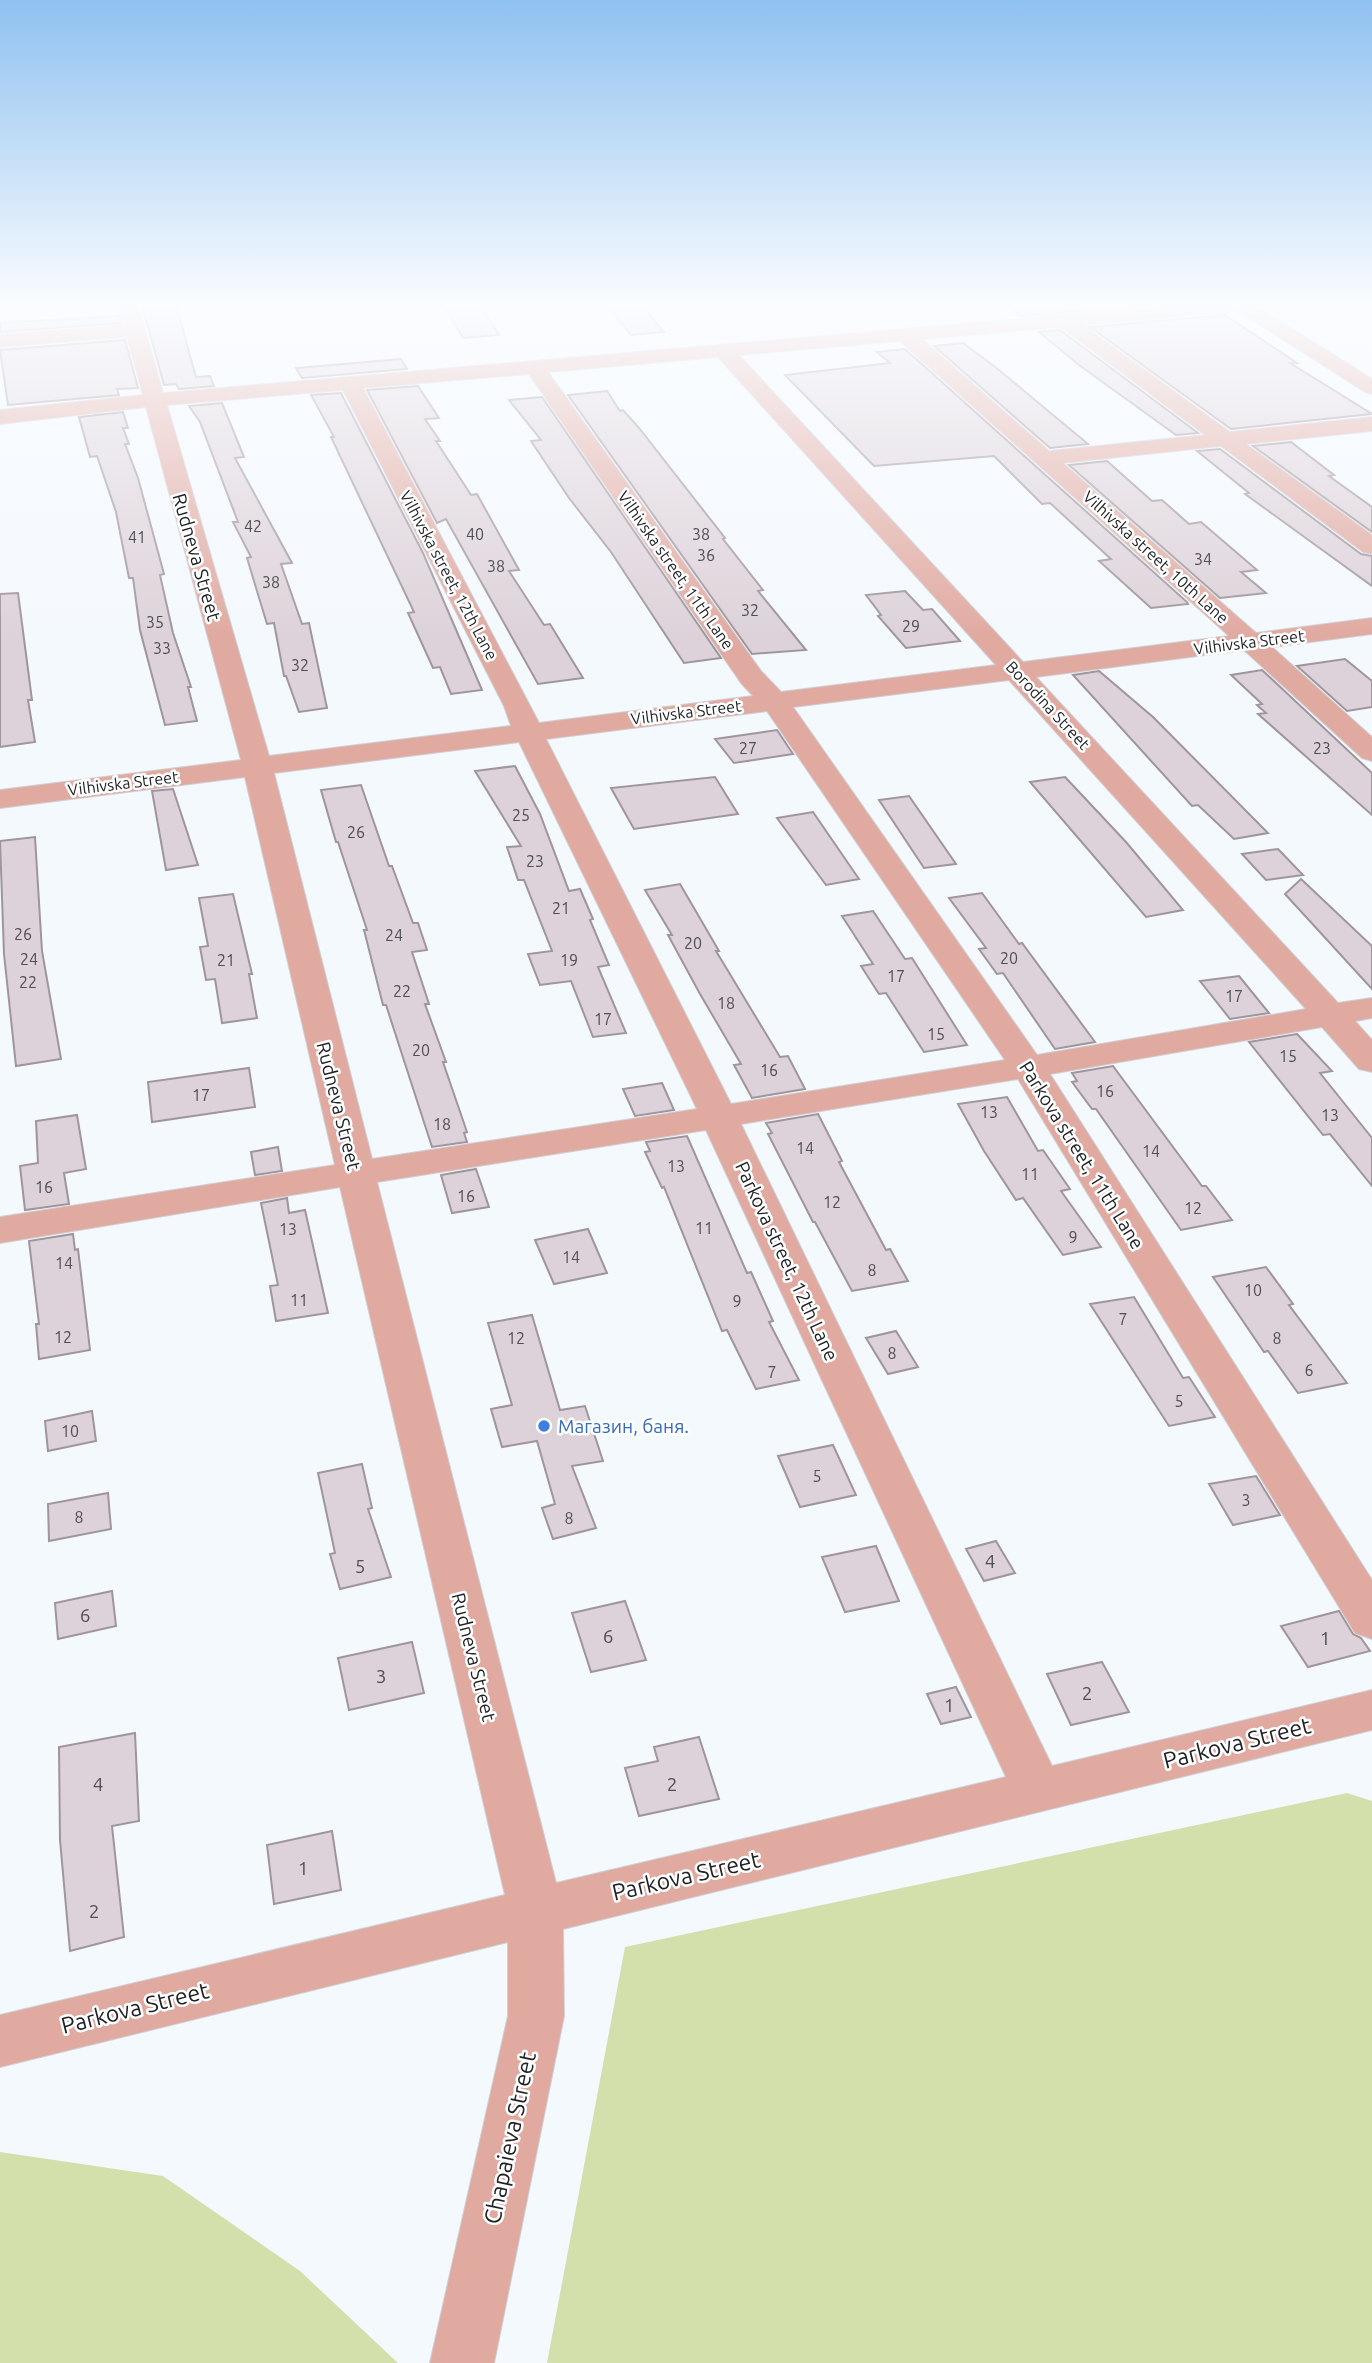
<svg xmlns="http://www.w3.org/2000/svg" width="1372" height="2363" viewBox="0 0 1372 2363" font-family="Ubuntu,sans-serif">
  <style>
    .green { fill: #d3e0ac }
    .building { fill: #ddd2d9; stroke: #9f959c; stroke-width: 2 }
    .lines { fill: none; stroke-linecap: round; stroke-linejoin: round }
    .minor-casing { stroke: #ced2d7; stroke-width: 2 }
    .minor { fill: #e1aaa1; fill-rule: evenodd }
    .shop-dot { fill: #3f7fe0; stroke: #fff; stroke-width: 2.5 }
    .labels { text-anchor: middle; stroke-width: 5; stroke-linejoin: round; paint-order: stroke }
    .number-label { font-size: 16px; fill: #4f4f53 }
    .far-street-label { font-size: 16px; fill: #202326; stroke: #fff }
    .street-label { font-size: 19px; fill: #202326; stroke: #fff }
    .shop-label { font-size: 19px; fill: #366cbe; stroke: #fff; text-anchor: start }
    .near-number-label { font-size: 19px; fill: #4f4f53 }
    .near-street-label { font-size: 23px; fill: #202326; stroke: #fff }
  </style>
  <rect width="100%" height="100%" fill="#f4f9fe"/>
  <g class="green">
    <polygon points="1347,1793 1372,1801 1372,2363 547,2363 625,1947"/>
    <polygon points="0,2152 163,2176 300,2271 398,2363 0,2363"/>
  </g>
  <g class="building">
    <polygon points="142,305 176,305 196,377 210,376 214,386 179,389 176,384 164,385"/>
    <polygon points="444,305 480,305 499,335 463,338"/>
    <polygon points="607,305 641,305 664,332 631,335"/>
    <polygon points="1007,305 1153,305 1021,316"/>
    <polygon points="1225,315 1297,363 1290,363 1372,414 1231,429 1090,327"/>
    <polygon points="119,316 121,323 0,332 0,323"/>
    <polygon points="1060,330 1198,433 1176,435 1079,365 1039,332"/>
    <polygon points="125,340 138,388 117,389 119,395 8,405 0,350"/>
    <polygon points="963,343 994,366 1088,444 1050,448 934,346"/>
    <polygon points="905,349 1187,602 1188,604 1151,608 1099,561 1111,559 1050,503 1042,504 994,456 874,466 785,375 890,363 877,352"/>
    <polygon points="401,359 407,369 302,378 296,368"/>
    <polygon points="418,386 439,418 425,419 440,441 436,441 471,495 477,494 519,570 509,571 544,625 550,624 583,678 538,684 446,519 437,523 367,390"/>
    <polygon points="607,391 620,411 623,410 639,428 725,538 723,539 763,590 758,591 806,650 752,654 568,395"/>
    <polygon points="341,393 423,553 482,690 451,694 440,667 433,668 408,613 414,612 331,437 334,437 311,395"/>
    <polygon points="542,397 721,658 684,663 611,552 569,498 531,441 541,440 509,400"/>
    <polygon points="222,403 244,457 235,458 292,563 281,564 302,624 309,623 327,708 299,712 286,676 284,676 274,623 267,624 247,558 251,557 233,522 238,522 200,422 189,406"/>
    <polygon points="123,412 128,428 123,428 129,444 125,444 138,478 164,574 160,575 173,633 191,687 188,687 197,721 165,725 140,630 133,578 129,578 116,512 97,456 90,457 79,417"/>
    <polygon points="1291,442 1334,475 1329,476 1372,507 1372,532 1253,446"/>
    <polygon points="1220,449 1361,554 1372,556 1372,586 1245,494 1249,493 1197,451"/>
    <polygon points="1107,461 1152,501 1162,500 1189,524 1201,522 1257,570 1241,572 1266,593 1220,598 1069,465"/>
    <polygon points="905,591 923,610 932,609 960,641 906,648 878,616 881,615 866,595"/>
    <polygon points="18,593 32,700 28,700 35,742 0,747 0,594"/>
    <polygon points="1345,659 1372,681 1372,707 1347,711 1297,666"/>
    <polygon points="1262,670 1372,773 1372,815 1258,714 1266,713 1257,705 1262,704 1231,675"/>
    <polygon points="1099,671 1153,717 1268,833 1234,839 1198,805 1192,806 1073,675"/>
    <polygon points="777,730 793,754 734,763 715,739"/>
    <polygon points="515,766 540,814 569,891 580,889 593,919 590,920 609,965 598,967 626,1033 593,1037 571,981 540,985 528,954 552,951 524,880 518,880 507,847 521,846 475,771"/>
    <polygon points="715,777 738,814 634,829 611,788"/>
    <polygon points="1065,777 1126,842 1183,910 1146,917 1030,782"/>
    <polygon points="361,785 389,866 392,866 413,923 418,923 427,950 412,952 429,1004 425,1004 446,1062 443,1062 467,1132 464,1133 467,1142 432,1147 386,1005 383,1005 364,930 367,930 338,842 336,842 321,790"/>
    <polygon points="173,789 198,865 166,870 152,791"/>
    <polygon points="909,796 956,864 924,868 879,800"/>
    <polygon points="813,812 859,879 826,885 777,818"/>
    <polygon points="35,837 42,951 61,1059 16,1066 4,954 0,841"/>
    <polygon points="1278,849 1303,875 1266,880 1242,854"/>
    <polygon points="1301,879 1372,946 1372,989 1285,894"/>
    <polygon points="680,884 719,951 716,951 780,1057 788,1056 805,1089 752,1098 734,1065 741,1064 700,994 668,935 672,935 645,890"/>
    <polygon points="982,893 1019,944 1022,943 1095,1042 1055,1049 1003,973 997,974 979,949 986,948 949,898"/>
    <polygon points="233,894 252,974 249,974 257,1018 222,1023 215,979 206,980 200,947 208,946 199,898"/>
    <polygon points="873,911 905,959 912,958 967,1045 924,1052 886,993 879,994 861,966 873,964 842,916"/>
    <polygon points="1239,976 1269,1013 1230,1019 1200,981"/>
    <polygon points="1297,1034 1332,1071 1320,1073 1372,1138 1372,1186 1330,1134 1323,1135 1249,1042"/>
    <polygon points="1113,1066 1202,1186 1206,1186 1232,1220 1181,1230 1096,1109 1092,1109 1072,1082 1077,1081 1072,1073"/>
    <polygon points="249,1068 255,1107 152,1122 148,1082"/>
    <polygon points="662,1083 674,1110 635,1116 623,1089"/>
    <polygon points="1007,1097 1038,1151 1043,1150 1070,1189 1061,1191 1101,1247 1063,1255 1023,1198 1016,1200 984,1151 958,1104"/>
    <polygon points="818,1114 842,1161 839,1162 886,1250 890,1249 908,1281 852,1291 815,1222 813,1222 768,1134 772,1133 766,1123"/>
    <polygon points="77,1115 86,1169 64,1173 69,1204 25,1210 20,1166 38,1163 36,1121"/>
    <polygon points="687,1136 747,1273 751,1272 773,1321 769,1322 799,1380 756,1389 727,1330 722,1331 664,1187 662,1188 645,1152 650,1151 646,1142"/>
    <polygon points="278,1147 282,1171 255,1175 251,1152"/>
    <polygon points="476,1169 489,1207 452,1213 441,1175"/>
    <polygon points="287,1198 289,1213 305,1210 328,1313 276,1321 270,1286 278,1285 261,1203"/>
    <polygon points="588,1229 607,1273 554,1284 535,1240"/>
    <polygon points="73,1234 75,1250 78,1249 90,1350 39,1359 36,1324 39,1324 29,1241"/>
    <polygon points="1266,1267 1293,1304 1289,1305 1347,1383 1298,1393 1268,1351 1264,1352 1213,1277"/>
    <polygon points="1134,1297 1183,1378 1189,1377 1215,1417 1169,1426 1090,1304"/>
    <polygon points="532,1315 560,1410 585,1406 603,1461 572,1466 596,1528 553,1539 542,1508 555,1504 537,1441 502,1447 491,1409 512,1405 488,1323"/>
    <polygon points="896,1331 918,1367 888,1374 866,1338"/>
    <polygon points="92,1411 96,1441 48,1451 45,1421"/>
    <polygon points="833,1445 856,1495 800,1507 778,1456"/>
    <polygon points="362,1464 372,1508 368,1509 391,1577 340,1589 330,1554 335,1553 318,1473"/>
    <polygon points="1256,1476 1280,1515 1233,1525 1209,1484"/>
    <polygon points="108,1493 111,1529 49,1541 48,1504"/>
    <polygon points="996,1541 1015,1573 984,1581 966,1549"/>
    <polygon points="876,1546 899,1601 845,1612 822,1557"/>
    <polygon points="112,1591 116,1626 58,1639 55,1603"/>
    <polygon points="625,1601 646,1660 591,1672 572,1613"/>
    <polygon points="1339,1611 1353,1634 1361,1638 1370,1651 1308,1667 1281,1626"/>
    <polygon points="412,1642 424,1693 349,1710 338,1658"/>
    <polygon points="1102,1662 1129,1712 1071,1725 1047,1674"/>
    <polygon points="956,1687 971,1717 941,1724 927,1694"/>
    <polygon points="135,1733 139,1821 112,1826 124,1937 70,1951 60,1840 59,1747"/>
    <polygon points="699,1737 719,1799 639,1816 625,1768 658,1761 654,1747"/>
    <polygon points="332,1831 341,1890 274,1904 267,1845"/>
  </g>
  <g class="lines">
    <g class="minor-casing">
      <path id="minor" d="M118 305H138L163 393 1181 305H1255L1372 379V394L1365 392 1238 311 1083 325 1230 432 1372 417V431L1246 444 1372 535V554L1363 552 1221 446 1063 463 1256 633 1372 618V634L1272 647 1372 737V761L1362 758 1244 650 1036 677 1338 1003 1372 998V1018L1355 1021 1372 1040V1072L1359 1069 1322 1027 1050 1074 1372 1580V1639L1355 1633 1018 1079 741 1124 1052 1766 1372 1690V1730L563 1929 564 2016 494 2363H430L508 2016V1942L0 2067V2015L505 1895 340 1187 0 1243V1217L335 1165 245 777 0 808V790L241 760 146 407 0 424V410L143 395 127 337 0 347V335L124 325ZM1061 327 1205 435 1049 451 922 339ZM900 341 1217 625 1229 636 1023 662 739 355ZM718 357 996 665 781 692 761 671 548 372ZM529 374 741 683 753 696 539 723 363 388ZM343 390 504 706 511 726 269 756 167 405ZM1009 680 1306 1009 1037 1055 793 707ZM767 711 1005 1060 731 1104 546 739ZM519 742 697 1109 372 1159 274 773ZM706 1130 1006 1777 556 1883 377 1182Z"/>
    </g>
    <use href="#minor" class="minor"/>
  </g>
  <linearGradient id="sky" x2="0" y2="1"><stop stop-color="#8fc1f0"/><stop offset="0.48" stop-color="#fafcff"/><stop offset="1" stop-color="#fafcff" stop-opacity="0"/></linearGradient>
  <rect width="1372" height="636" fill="url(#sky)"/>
  <circle class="shop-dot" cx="544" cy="1426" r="7"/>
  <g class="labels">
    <g class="number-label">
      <text x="253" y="532">42</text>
      <text x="475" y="540">40</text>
      <text x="701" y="540">38</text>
      <text x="137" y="543">41</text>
      <text x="706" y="561">36</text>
      <text x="1203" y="565">34</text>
      <text x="496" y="572">38</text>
      <text x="271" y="588">38</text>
      <text x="750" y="616">32</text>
      <text x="155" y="628">35</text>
      <text x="911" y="632">29</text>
      <text x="162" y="654">33</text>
      <text x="300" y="671">32</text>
      <text x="748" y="754">27</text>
      <text x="1322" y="754">23</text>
      <text x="521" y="821">25</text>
      <text x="356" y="838">26</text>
      <text x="535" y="867">23</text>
      <text x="561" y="914">21</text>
      <text x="23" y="940">26</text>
      <text x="394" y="941">24</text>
      <text x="693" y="949">20</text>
      <text x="1009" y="964">20</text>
      <text x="29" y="965">24</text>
      <text x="226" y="966">21</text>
      <text x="569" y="966">19</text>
      <text x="896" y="982">17</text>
      <text x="28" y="988">22</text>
      <text x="402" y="997">22</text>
      <text x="1234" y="1002">17</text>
      <text x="726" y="1009">18</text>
      <text x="603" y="1025">17</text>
      <text x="936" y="1040">15</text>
      <text x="421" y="1056">20</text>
      <text x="1288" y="1062">15</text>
      <text x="769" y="1076">16</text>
      <text x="1105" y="1097">16</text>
      <text x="201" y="1101">17</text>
      <text x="989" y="1118">13</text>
      <text x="1330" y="1121">13</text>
      <text x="442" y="1130">18</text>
      <text x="805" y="1154">14</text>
      <text x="1151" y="1157">14</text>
      <text x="676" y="1172">13</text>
      <text x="1030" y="1180">11</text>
      <text x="44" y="1193">16</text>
      <text x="466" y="1202">16</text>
      <text x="832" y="1208">12</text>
      <text x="1193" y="1214">12</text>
      <text x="704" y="1234">11</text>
      <text x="288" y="1235">13</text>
      <text x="1073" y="1243">9</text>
      <text x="571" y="1263">14</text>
      <text x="64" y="1269">14</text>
      <text x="872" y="1276">8</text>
      <text x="1253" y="1296">10</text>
      <text x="299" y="1306">11</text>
      <text x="737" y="1307">9</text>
      <text x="1123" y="1325">7</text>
      <text x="63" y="1343">12</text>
      <text x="516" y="1344">12</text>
      <text x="1277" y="1344">8</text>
      <text x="892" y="1359">8</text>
      <text x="1309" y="1376">6</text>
      <text x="772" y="1378">7</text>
      <text x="1179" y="1407">5</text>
      <text x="70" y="1437">10</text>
      <text x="817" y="1482">5</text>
      <text x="1246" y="1506">3</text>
      <text x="79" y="1523">8</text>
      <text x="569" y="1524">8</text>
    </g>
    <g class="far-street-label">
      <text transform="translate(1156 557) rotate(42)" y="6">Vilhivska street, 10th Lane</text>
      <text transform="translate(676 570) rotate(55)" y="6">Vilhivska street, 11th Lane</text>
      <text transform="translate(449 575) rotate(62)" y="6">Vilhivska street, 12th Lane</text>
      <text transform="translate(1249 642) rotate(-7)" y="6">Vilhivska Street</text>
      <text transform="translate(1048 705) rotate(47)" y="6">Borodina Street</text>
      <text transform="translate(686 712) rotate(-7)" y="6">Vilhivska Street</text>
      <text transform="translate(123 783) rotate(-7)" y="6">Vilhivska Street</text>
    </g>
    <g class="street-label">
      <text transform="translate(197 557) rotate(74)" y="7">Rudneva Street</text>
      <text transform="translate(339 1106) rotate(76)" y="7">Rudneva Street</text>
      <text transform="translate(1082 1155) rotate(58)" y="7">Parkova street, 11th Lane</text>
      <text transform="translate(787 1261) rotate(65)" y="7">Parkova street, 12th Lane</text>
      <text transform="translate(474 1657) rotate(76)" y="7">Rudneva Street</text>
    </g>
    <g class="shop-label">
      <text x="558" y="1433">Магазин, баня.</text>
    </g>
    <g class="near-number-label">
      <text x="990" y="1568">4</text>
      <text x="360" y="1573">5</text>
      <text x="85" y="1622">6</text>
      <text x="608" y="1643">6</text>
      <text x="1325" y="1645">1</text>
      <text x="381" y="1683">3</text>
      <text x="1087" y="1700">2</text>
      <text x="949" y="1712">1</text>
      <text x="98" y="1791">4</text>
      <text x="672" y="1791">2</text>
      <text x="303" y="1875">1</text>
      <text x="94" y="1918">2</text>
    </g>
    <g class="near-street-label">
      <text transform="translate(1237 1743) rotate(-14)" y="8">Parkova Street</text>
      <text transform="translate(686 1876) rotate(-13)" y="8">Parkova Street</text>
      <text transform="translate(135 2008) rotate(-14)" y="8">Parkova Street</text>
      <text transform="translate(510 2138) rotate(-78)" y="8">Chapaieva Street</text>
    </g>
  </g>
</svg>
